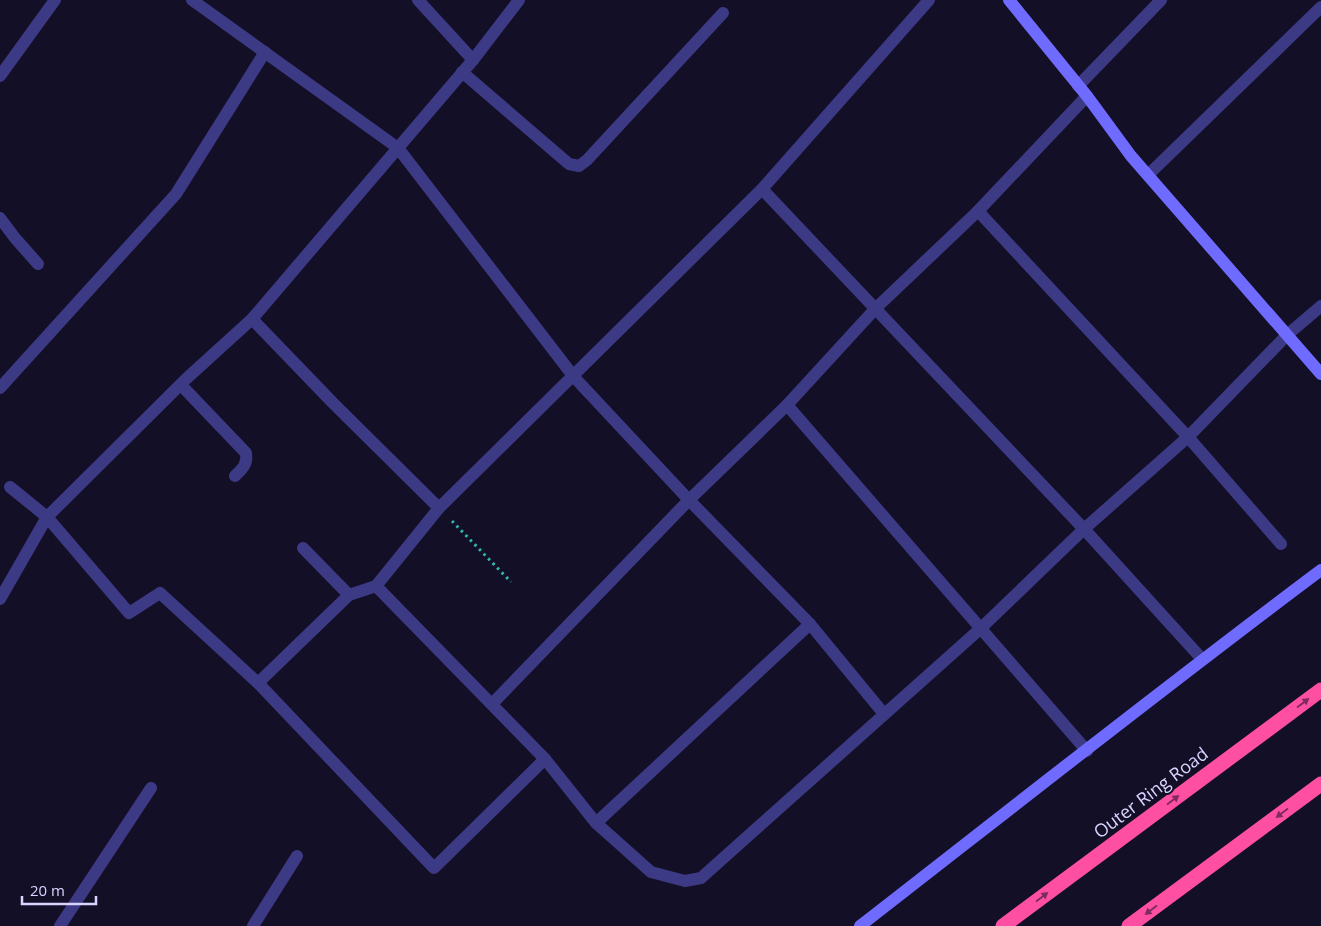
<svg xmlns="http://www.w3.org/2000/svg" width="1321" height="926" viewBox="0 0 1321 926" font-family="'Open Sans',sans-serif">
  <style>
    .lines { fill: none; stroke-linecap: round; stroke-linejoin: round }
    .path { stroke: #2fb8b0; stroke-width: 3; stroke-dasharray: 2.5 4; stroke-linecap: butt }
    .lane { stroke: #3d3a85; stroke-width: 12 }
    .street { stroke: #3d3a85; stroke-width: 12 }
    .secondary { stroke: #6f6bff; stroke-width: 12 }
    .highway { stroke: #ff4fa3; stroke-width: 15 }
    .oneway { fill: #7d2c5e }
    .labels { text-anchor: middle; stroke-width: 4; stroke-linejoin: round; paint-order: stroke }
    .street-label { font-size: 18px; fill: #d9d4ff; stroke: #130f26 }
  </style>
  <rect width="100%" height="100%" fill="#130f26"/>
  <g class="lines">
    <polyline class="path" points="452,521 511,582"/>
    <polyline class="lane" points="1148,175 1321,7"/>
    <g class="street">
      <polyline points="192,0 398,148 574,377 689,500 810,624 884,714"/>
      <polyline points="418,0 473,60"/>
      <polyline points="462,72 569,164 579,166 587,160 723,13"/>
      <polyline points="0,76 55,0"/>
      <polyline points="1078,86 1161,0"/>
      <polyline points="762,189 1084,529 1202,659"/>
      <polyline points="978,211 1188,437 1281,544"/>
      <polyline points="0,218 15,238 38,264"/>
      <polyline points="252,319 333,403 439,508"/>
      <path d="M181 385 246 453C248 464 242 469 235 476"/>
      <polyline points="0,388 176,194 265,52"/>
      <polyline points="787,405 1087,751"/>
      <polyline points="10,487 47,517 129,613 160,593 258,683 434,868 545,759 596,823 651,872 685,881 701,878 980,629 1084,529 1188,437 1287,335 1321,306"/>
      <polyline points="303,548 349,595"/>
      <polyline points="376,586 545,759"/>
      <polyline points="0,599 47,517 186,379 252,319 473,60 519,0"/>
      <polyline points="258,683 349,595 376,586 439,508 762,189 929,0"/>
      <polyline points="492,704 689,500 787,405 876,308 978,211 1087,96"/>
      <polyline points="596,823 810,624"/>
      <polyline points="60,926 151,788"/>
      <polyline points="253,926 297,856"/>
    </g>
    <g class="secondary">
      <polyline points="1009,0 1087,96 1131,156 1321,374"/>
      <path d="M860 926C1013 807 1166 686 1321 570"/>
    </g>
    <g class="highway">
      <polyline points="1003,926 1321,690"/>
      <polyline points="1129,926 1321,784"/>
    </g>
  </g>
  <defs><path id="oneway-solid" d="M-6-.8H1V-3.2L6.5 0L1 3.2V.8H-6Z" transform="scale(1.25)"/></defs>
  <g class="oneway">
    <use href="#oneway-solid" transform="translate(1303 703) rotate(-37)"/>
    <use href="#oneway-solid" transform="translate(1173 800) rotate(-37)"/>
    <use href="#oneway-solid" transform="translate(1282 813) rotate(143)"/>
    <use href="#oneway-solid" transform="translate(1042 897) rotate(-37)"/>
    <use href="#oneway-solid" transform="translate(1151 910) rotate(143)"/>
  </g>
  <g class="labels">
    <g class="street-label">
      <text transform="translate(1151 793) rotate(-37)" y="6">Outer Ring Road</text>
    </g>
  </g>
  <path d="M22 896v8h74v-8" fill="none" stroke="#d9d4ff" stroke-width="2.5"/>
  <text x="30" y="896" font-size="15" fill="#d9d4ff" stroke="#130f26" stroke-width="4" paint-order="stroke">20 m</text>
</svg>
